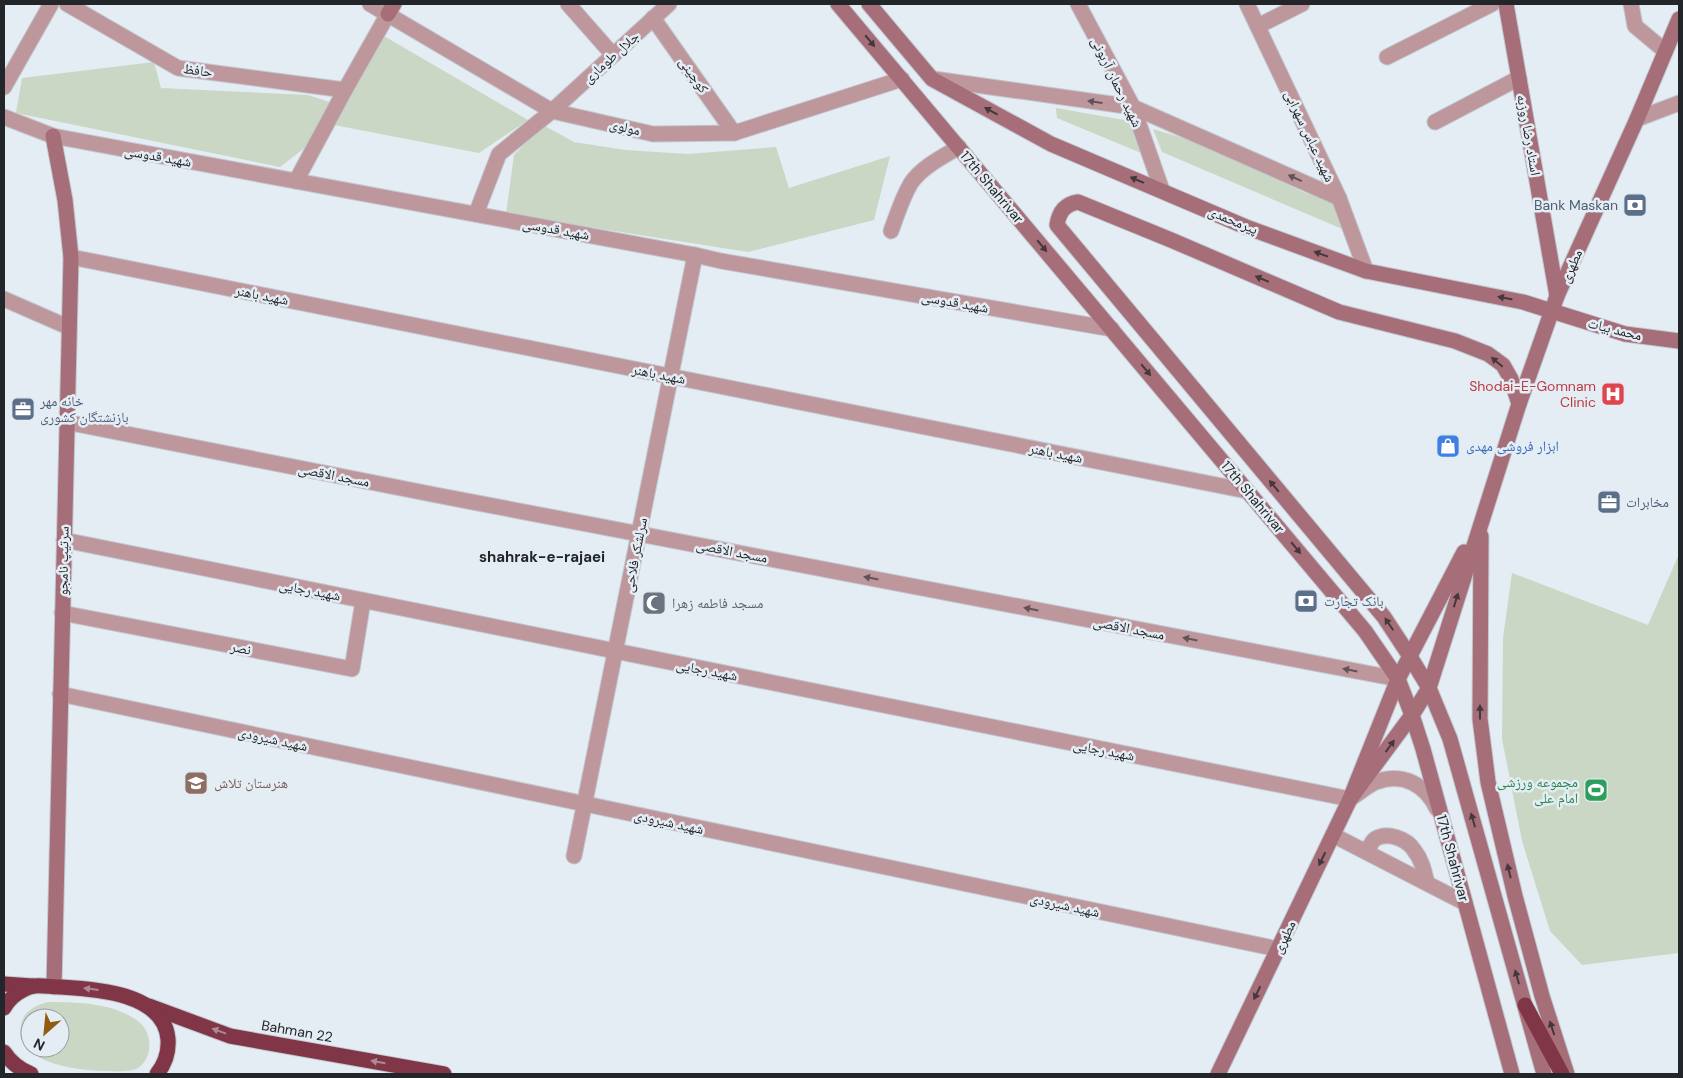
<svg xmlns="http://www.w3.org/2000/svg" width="1683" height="1078" viewBox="0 0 1683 1078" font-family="'DM Sans','Noto Naskh Arabic',sans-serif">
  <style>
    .green { fill: #cbd7c5; fill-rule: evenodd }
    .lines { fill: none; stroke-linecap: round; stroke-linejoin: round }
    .street-casing { stroke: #c1c8cf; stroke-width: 17 }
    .secondary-casing { stroke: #c1c8cf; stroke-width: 17 }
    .highway-casing { stroke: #c1c8cf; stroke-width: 17 }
    .street { stroke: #be979d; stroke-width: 15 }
    .secondary { stroke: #a66e78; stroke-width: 15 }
    .highway { stroke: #813648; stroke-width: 15 }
    .oneway { fill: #44383d }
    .oneway2 { fill: #615357 }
    .oneway3 { fill: #ae8895 }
    .labels { text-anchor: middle; stroke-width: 5; stroke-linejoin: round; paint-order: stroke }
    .street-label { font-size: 14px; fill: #232629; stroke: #e4ecf4 }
    .service-label { font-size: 14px; fill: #4e5e75; stroke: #e4ecf4; text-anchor: start }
    .health-label { font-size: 14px; fill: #be3a42; stroke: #e4ecf4; text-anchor: end }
    .shop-label { font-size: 14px; fill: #366cbe; stroke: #e4ecf4; text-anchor: start }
    .worship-label { font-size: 14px; fill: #5b616d; stroke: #e4ecf4; text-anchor: start }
    .leisure-label { font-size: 14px; fill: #27864d; stroke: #e4ecf4; text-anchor: end }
    .education-label { font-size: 14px; fill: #785e54; stroke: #e4ecf4; text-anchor: start }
    .neighbourhood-label { font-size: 15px; font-weight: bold; fill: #232629; stroke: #e4ecf4 }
  </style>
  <rect width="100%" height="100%" fill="#e4ecf4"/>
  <g class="green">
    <polygon points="384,36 528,120 479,153 334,125 280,167 16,113 22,78 154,62 161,88 308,95 345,107"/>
    <polygon points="1056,108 1130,121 1141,153 1057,118"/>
    <polygon points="543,125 574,142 625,150 688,154 776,147 789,188 890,156 874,220 748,252 506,214 514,155"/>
    <polygon points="1153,129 1183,138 1247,164 1303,192 1341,205 1354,234 1162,152"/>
    <polygon points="1679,554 1679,953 1582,965 1550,931 1522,841 1502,739 1503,638 1512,573 1648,625"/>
    <path d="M48 1002C76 1002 116 1003 139 1022 153 1033 153 1058 138 1068 130 1073 109 1071 100 1071 75 1070 13 1062 21 1025 24 1010 35 1006 48 1002ZM30 1018H60V1048H30Z"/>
  </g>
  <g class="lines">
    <g class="street-casing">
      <g id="street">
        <polyline points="67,4 178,68 345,90"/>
        <polyline points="370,4 552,111 653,134 734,133 902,79"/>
        <polyline points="568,4 613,55"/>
        <polyline points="1078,4 1133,107 1162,190"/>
        <polyline points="1247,4 1339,198 1366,271"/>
        <polyline points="1631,4 1635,26 1665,51"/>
        <polyline points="653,18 734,133"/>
        <polyline points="1258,26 1302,4"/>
        <polyline points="1387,57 1492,4"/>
        <polyline points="934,79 1133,107 1339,198"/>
        <polyline points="4,87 51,4"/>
        <polyline points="4,117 53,136 695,255 721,261 1112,329"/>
        <polyline points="1637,119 1679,103"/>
        <polyline points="1435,122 1519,78"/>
        <polyline points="296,181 345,90 388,14"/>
        <polyline points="476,214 499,154 552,111 669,4"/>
        <path d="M891 231C897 215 902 198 911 183 922 167 942 157 959 147"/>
        <polyline points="71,257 1247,491"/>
        <polyline points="4,299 68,327"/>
        <polyline points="66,422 441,496 1398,679"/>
        <path d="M64 540 1350 799C1359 793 1367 786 1376 782 1403 772 1426 785 1437 809"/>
        <polyline points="62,613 352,669 363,601"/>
        <polyline points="60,694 1278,949"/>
        <polyline points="1333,835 1465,903"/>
        <path d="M1367 852C1369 848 1371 842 1375 839 1387 831 1407 839 1414 850 1422 860 1424 871 1427 883"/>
        <polyline points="574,856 695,255"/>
      </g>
    </g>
    <g class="secondary-casing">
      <g id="secondary">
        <polyline points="838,4 1365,631 1398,679 1412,715 1423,749 1512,1074"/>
        <polyline points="869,4 932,79 1051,144 1246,227 1366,271 1523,302 1625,334 1679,341"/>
        <polyline points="1506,4 1557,296"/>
        <polyline points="388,14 394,4"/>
        <polyline points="53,136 65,200 71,257 54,987"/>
        <path d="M1519 404 1511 379 1503 365 1488 354 1455 341 1339 312 1171 240 1078 202C1065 204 1059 212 1057 225L1384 617 1409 655 1429 688 1450 739 1544 1074"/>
        <polyline points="1481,536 1480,719 1488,782 1515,896 1542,996 1567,1074"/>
        <polyline points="1350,799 1412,715 1429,688 1519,404 1557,296 1637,119 1679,19"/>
        <polyline points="1218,1074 1350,799 1398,679 1464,552"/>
      </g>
    </g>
    <g class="highway-casing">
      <g id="highway">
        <polyline points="4,984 32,986"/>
        <polyline points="1525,1005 1562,1074"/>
        <polyline points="149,1006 230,1036 444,1074"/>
        <path d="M4 1008C9 998 22 988 34 986 42 985 52 987 61 987 96 989 164 993 168 1039 169 1052 165 1064 157 1074"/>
        <path d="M4 1052C11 1063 19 1069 31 1074"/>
      </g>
    </g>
    <use href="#street" class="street"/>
    <use href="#secondary" class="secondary"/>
    <use href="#highway" class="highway"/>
  </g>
  <defs><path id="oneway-solid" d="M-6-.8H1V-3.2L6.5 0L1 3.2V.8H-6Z" transform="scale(1.25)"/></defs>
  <g class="oneway">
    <use href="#oneway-solid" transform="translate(870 41) rotate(50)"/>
    <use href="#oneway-solid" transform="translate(991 111) rotate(-151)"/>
    <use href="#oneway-solid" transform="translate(1137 180) rotate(-157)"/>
    <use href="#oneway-solid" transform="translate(1042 246) rotate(50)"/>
    <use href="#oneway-solid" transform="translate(1321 254) rotate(-160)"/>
    <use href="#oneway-solid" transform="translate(1262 279) rotate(-157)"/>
    <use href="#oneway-solid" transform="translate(1505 298) rotate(-169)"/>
    <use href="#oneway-solid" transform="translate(1497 362) rotate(-140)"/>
    <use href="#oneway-solid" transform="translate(1146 370) rotate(50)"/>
    <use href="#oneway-solid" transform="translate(1274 486) rotate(-130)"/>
    <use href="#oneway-solid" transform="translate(1296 548) rotate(50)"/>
    <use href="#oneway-solid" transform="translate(1456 600) rotate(-73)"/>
    <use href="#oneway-solid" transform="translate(1389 624) rotate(-124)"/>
    <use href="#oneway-solid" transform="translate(1480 712) rotate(-90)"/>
    <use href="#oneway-solid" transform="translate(1390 746) rotate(-54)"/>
    <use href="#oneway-solid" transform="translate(1473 820) rotate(-106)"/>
    <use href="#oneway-solid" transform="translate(1322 859) rotate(116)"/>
    <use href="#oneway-solid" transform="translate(1509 871) rotate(-103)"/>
    <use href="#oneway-solid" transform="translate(1517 977) rotate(-106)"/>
    <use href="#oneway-solid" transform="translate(1257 993) rotate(116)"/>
    <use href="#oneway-solid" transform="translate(1552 1028) rotate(-108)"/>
  </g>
  <g class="oneway2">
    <use href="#oneway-solid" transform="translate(1095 102) rotate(-172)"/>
    <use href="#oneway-solid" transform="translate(1295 178) rotate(-156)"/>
    <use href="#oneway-solid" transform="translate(871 578) rotate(-169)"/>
    <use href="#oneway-solid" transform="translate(1031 609) rotate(-169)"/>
    <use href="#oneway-solid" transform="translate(1190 639) rotate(-169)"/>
    <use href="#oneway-solid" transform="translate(1350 670) rotate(-169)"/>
  </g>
  <g class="oneway3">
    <use href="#oneway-solid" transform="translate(91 989) rotate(-173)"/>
    <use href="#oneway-solid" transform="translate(219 1031) rotate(-160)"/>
    <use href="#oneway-solid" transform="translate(378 1062) rotate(-170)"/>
  </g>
  <defs>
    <g id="bank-square" transform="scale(1.25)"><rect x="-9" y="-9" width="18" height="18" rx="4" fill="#5c6f8a" stroke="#e4ecf4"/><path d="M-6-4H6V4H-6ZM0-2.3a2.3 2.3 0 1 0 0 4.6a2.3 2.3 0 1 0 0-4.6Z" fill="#fff"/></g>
    <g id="hospital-square" transform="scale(1.25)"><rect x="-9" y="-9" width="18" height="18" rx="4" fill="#e0444e" stroke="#e4ecf4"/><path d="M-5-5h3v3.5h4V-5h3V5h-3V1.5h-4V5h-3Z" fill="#fff"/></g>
    <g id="office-square" transform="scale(1.25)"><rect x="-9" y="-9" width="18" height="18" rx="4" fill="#5c6f8a" stroke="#e4ecf4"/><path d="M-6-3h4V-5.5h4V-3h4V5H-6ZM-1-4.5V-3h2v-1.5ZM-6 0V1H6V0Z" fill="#fff"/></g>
    <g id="shop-square" transform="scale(1.25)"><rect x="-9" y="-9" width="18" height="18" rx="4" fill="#3f7fe0" stroke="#e4ecf4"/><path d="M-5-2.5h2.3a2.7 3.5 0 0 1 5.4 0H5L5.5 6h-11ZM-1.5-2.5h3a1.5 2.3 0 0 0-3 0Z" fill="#fff"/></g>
    <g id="mosque-square" transform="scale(1.25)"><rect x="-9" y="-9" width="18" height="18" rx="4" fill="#6b7280" stroke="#e4ecf4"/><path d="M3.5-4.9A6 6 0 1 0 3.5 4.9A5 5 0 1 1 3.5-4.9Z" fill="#fff"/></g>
    <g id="school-square" transform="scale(1.25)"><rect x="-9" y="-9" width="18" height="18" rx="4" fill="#8d6e63" stroke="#e4ecf4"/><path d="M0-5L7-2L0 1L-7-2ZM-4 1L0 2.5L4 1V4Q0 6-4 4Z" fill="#fff"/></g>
    <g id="stadium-square" transform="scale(1.25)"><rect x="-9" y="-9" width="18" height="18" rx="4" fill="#2e9e5b" stroke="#e4ecf4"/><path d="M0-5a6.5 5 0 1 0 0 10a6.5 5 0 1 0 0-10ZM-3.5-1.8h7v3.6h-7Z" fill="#fff"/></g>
  </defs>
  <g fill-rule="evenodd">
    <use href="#bank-square" x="1635" y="205"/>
    <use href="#hospital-square" x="1613" y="394"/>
    <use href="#office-square" x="23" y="409"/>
    <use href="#shop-square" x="1448" y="446"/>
    <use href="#office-square" x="1609" y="502"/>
    <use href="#bank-square" x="1306" y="601"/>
    <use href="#mosque-square" x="654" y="603"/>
    <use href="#school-square" x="196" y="783"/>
    <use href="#stadium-square" x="1596" y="790"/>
  </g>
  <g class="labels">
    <g class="street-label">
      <text transform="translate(611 57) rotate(-42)" y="5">جلال طوماری</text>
      <text transform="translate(198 70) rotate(8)" y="5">حافظ</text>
      <text transform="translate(694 75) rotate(55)" y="5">کوچینی</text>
      <text transform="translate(1117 82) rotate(64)" y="5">شهید رحمان آربونی</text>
      <text transform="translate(625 127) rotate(13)" y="5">مولوی</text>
      <text transform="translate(1529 135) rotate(80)" y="5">استاد رضا روزبه</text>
      <text transform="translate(1310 136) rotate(65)" y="5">شهید عباس سهرابی</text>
      <text transform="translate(158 156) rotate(10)" y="5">شهید قدوسی</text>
      <text transform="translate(992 187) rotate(50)" y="5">17th Shahrivar</text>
      <text transform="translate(1233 220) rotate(22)" y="5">پیرمحمدی</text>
      <text transform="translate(556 229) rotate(10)" y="5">شهید قدوسی</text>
      <text transform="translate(1571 266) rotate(-66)" y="5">مطهری</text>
      <text transform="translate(262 295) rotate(11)" y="5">شهید باهنر</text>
      <text transform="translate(955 302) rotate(10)" y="5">شهید قدوسی</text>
      <text transform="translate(1615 329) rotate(14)" y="5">محمد بیات</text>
      <text transform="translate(659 374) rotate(11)" y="5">شهید باهنر</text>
      <text transform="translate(1056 453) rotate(11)" y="5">شهید باهنر</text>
      <text transform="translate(334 475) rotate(11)" y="5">مسجد الاقصی</text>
      <text transform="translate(1253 497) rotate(50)" y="5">17th Shahrivar</text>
      <text transform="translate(732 551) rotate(11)" y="5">مسجد الاقصی</text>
      <text transform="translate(635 555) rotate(-79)" y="5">سرلشکر فلاحی</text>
      <text transform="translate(63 561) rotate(-89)" y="5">سرتیپ نامجو</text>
      <text transform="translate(310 590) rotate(11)" y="5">شهید رجایی</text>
      <text transform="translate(1129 628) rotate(11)" y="5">مسجد الاقصی</text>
      <text transform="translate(241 648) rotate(11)" y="5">نصر</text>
      <text transform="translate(707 670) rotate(11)" y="5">شهید رجایی</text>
      <text transform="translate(273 739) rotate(12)" y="5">شهید شیرودی</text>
      <text transform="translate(1104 750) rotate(11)" y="5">شهید رجایی</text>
      <text transform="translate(669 822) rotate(12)" y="5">شهید شیرودی</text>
      <text transform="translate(1453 858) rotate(75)" y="5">17th Shahrivar</text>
      <text transform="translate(1065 905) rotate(12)" y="5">شهید شیرودی</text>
      <text transform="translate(1284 937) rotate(-64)" y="5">مطهری</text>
      <text transform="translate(297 1031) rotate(10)" y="5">Bahman 22</text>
    </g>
    <g class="service-label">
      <text x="1618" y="210" text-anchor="end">Bank Maskan</text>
      <text x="40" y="406">خانه مهر<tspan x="40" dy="16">بازنشتگان کشوری</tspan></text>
      <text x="1626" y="507">مخابرات</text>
      <text x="1324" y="606">بانک تجارت</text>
    </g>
    <g class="health-label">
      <text x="1596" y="391">Shodai-E-Gomnam<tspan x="1596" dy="16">Clinic</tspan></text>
    </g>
    <g class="shop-label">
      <text x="1466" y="451">ابزار فروشی مهدی</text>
    </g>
    <g class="worship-label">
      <text x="672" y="608">مسجد فاطمه زهرا</text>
    </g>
    <g class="leisure-label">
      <text x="1578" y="787">مجموعه ورزشی<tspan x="1578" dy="16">امام علی</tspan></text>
    </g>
    <g class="education-label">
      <text x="214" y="788">هنرستان تلاش</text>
    </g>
    <g class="neighbourhood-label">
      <text x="542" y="562">shahrak-e-rajaei</text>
    </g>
  </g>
  <rect width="1683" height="1078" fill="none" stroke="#232629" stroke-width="10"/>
  <g transform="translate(45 1033) rotate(207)"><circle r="24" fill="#e4ecf4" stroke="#979da3"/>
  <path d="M0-4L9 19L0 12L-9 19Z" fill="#915b11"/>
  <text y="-8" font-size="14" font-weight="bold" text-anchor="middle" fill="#232629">N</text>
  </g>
</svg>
